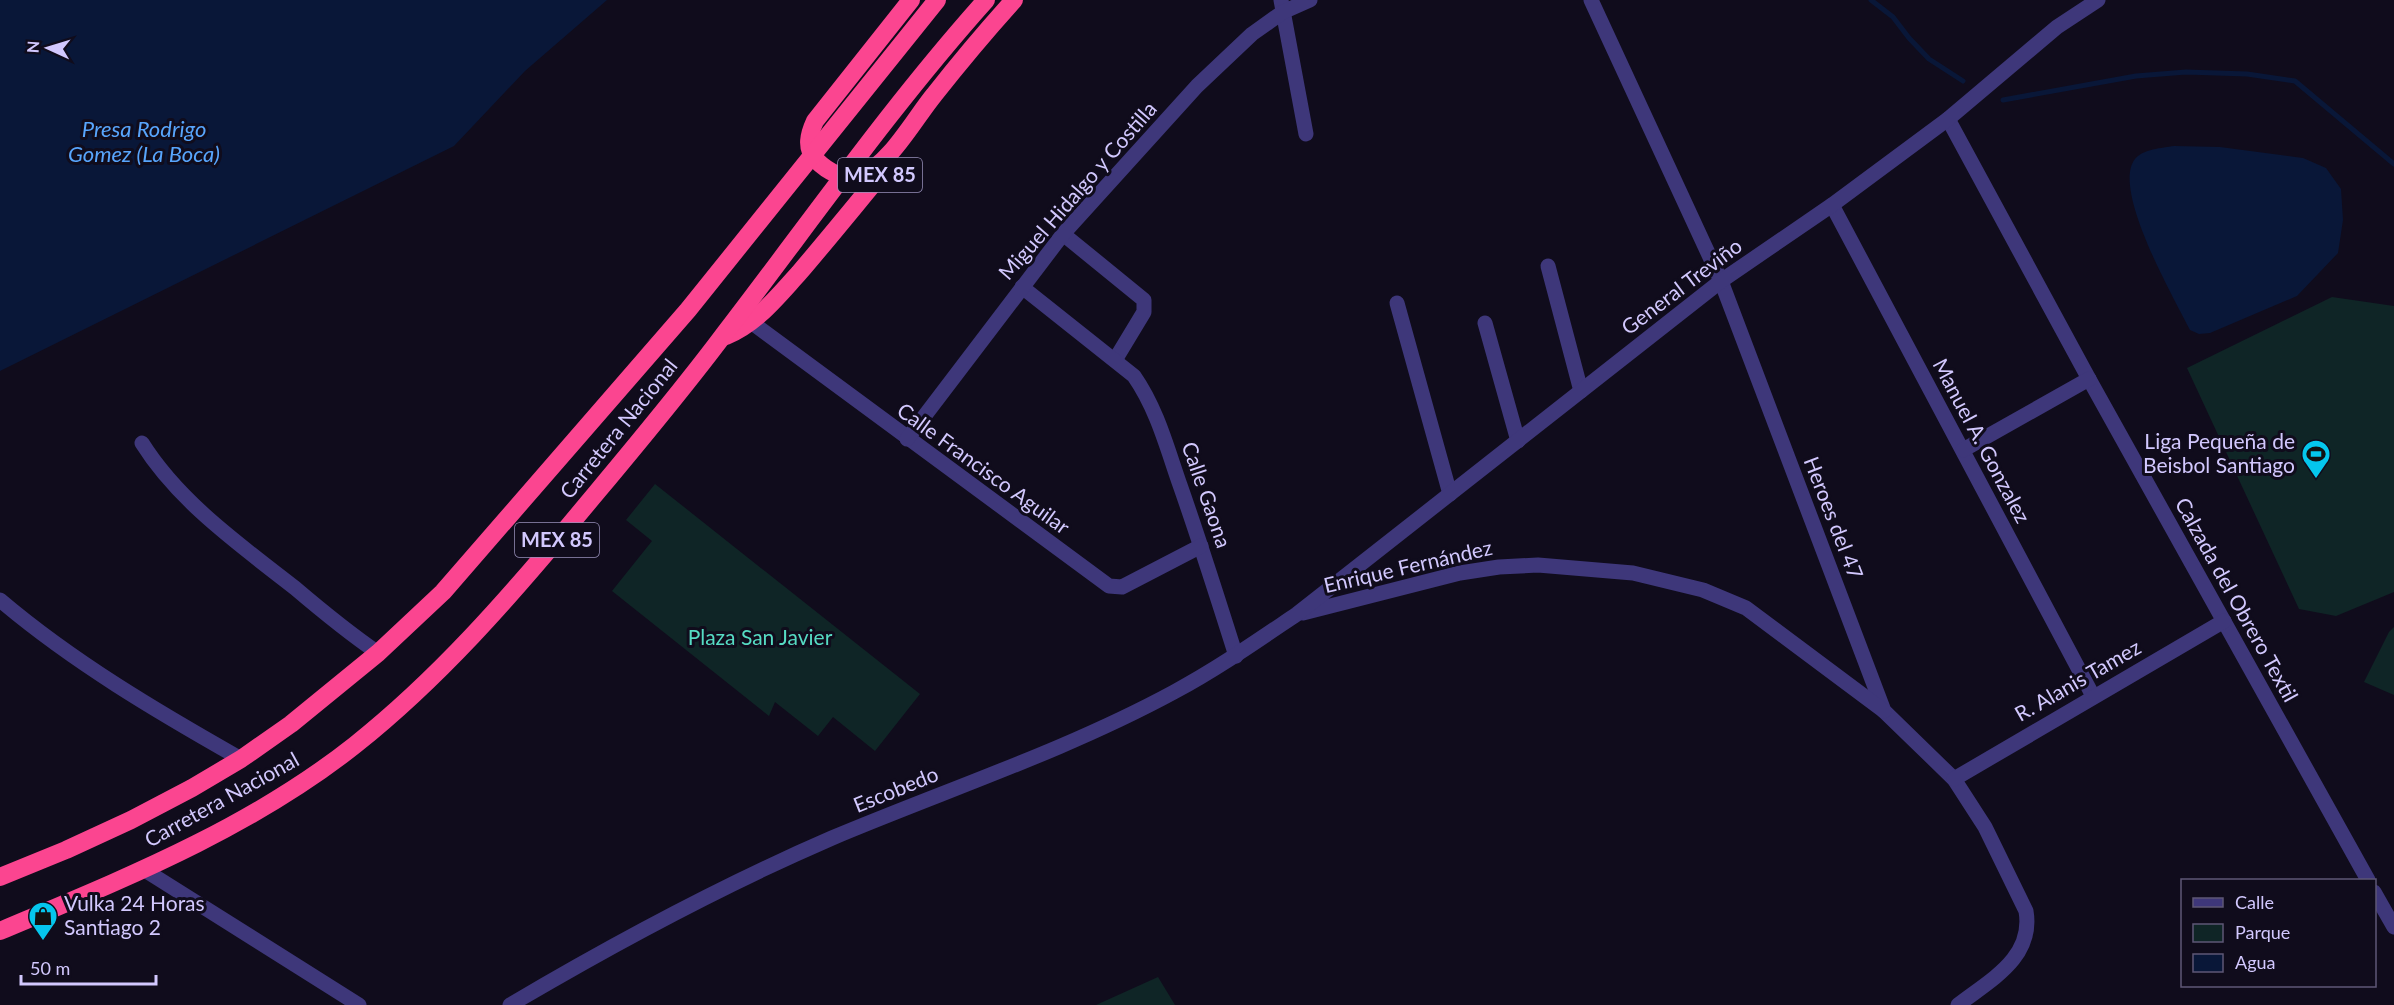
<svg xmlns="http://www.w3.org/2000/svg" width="2394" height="1005" viewBox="0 0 2394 1005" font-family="Lato,sans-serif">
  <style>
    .green { fill: #0f2526 }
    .water { fill: #091738 }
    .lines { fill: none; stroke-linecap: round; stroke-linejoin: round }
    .stream { stroke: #091738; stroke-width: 5 }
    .street { stroke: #3e377a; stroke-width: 15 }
    .highway { stroke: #fb4590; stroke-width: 18 }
    .labels { text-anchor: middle; stroke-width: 6; stroke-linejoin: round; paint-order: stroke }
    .shield { fill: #100c1c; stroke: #9890ba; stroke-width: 1.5 }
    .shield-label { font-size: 20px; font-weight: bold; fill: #d2c8fe }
    .street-label { font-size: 21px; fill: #d2c8fe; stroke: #100c1c }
    .poi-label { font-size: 21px; fill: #d2c8fe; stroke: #100c1c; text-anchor: end }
    .park-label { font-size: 21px; fill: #56dbc3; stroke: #100c1c }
    .water-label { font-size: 22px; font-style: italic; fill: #58a5fc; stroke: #100c1c }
  </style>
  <rect width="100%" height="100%" fill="#100c1c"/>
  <g class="green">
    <polygon points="2332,297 2394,306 2394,592 2336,616 2299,609 2187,368"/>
    <polygon points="655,484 920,694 875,751 833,717 818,736 775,702 769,716 612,591 652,541 626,520"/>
    <polygon points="2394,627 2394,695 2364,682 2389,632"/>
    <polygon points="1158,977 1175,1005 1096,1005"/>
  </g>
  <g class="water">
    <polygon points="0,0 607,0 525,71 454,146 0,371"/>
    <path d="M2174 146 2220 147 2303 158 2326 168 2341 189 2343 220 2338 253 2297 296 2210 333 2199 334 2190 330C2174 298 2111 189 2135 159 2143 149 2162 148 2174 146Z"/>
  </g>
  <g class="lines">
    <g class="stream">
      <polyline points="1871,0 1893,17 1909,38 1929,59 1963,81"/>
      <polyline points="2003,100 2136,76 2186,72 2247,74 2295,81 2394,164"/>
    </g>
    <g class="street">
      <polyline points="1281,0 1306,134"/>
      <path d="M1591 0 1721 281 1884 711 1954 779 1985 827 2026 911C2034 958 1990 980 1958 1005"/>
      <polyline points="1948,119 2089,379 2368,880"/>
      <polyline points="1832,205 2093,696"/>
      <polyline points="1063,234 1144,300 1144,312 1115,360"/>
      <polyline points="1548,266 1581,391"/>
      <path d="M1022 287 1134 376C1157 409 1167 448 1180 485 1200 542 1218 599 1236 656"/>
      <polyline points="1397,303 1450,494"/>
      <polyline points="751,322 1109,586 1122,587 1201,546"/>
      <polyline points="1485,323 1518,441"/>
      <polyline points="907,439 1063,234 1197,86 1252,34 1283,12 1310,0"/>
      <path d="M142 443C179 502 240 545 295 588 322 611 349 633 378 653"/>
      <polyline points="1963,450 2089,379"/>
      <path d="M0 600C73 662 158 712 241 759"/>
      <polyline points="1303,613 1460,573 1499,567 1538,565 1633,573 1703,590 1746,608 1884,711"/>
      <polyline points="1954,779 2224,621"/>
      <polyline points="143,869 359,1005"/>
      <polyline points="2374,892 2394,927"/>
      <path d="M510 1005C615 943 721 886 832 838 946 790 1065 751 1174 692 1217 669 1257 641 1297 614L1721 281 1832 205 1948 119 2057 27 2098 0"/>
    </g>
    <g class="highway">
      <path d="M911 0 815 121C809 134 805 148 816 160 827 171 844 181 860 176 889 166 915 118 934 95 960 62 986 31 1014 0"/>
      <path d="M726 336C757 323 777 297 799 273 829 238 858 202 888 166"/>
      <polyline points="0,877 66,850 131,820 192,788 241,759 291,724 378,653 443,592 688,310 937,0"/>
      <path d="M0 931C123 879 249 829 355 745 438 679 509 598 577 516 627 456 678 396 725 333 811 221 892 105 986 0"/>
    </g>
  </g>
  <defs>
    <g id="stadium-pin" transform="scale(1.5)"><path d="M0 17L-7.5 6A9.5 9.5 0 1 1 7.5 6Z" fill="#05c6ed" stroke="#100c1c"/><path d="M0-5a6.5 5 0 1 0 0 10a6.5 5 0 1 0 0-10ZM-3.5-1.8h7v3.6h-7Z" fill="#111"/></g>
    <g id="shop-pin" transform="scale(1.5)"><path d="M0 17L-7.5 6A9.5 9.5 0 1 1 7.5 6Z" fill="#05c6ed" stroke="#100c1c"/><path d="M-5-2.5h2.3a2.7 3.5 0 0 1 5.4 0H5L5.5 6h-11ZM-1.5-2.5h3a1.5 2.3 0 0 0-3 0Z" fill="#111"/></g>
  </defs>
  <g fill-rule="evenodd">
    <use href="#stadium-pin" x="2316" y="454"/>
    <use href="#shop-pin" x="43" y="916"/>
  </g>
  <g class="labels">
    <g class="shield">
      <rect x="838" y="158" width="84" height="34" rx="4.5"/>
      <rect x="515" y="523" width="84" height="34" rx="4.5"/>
    </g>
    <g class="shield-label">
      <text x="880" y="182">MEX 85</text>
      <text x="557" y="547">MEX 85</text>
    </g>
    <g class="street-label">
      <text transform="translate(1078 191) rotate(-49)" y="7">Miguel Hidalgo y Costilla</text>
      <text transform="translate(1682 287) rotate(-37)" y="7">General Treviño</text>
      <text transform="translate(619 429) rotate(-51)" y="7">Carretera Nacional</text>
      <text transform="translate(1981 441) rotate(62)" y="7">Manuel A. Gonzalez</text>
      <text transform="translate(983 469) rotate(36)" y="7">Calle Francisco Aguilar</text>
      <text transform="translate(1206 495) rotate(71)" y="7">Calle Gaona</text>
      <text transform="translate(1833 518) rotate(69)" y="7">Heroes del 47</text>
      <text transform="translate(1408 567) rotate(-13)" y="7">Enrique Fernández</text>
      <text transform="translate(2236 600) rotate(61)" y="7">Calzada del Obrero Textil</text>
      <text transform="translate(2078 681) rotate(-30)" y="7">R. Alanis Tamez</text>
      <text transform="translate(896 790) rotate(-22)" y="7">Escobedo</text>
      <text transform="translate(222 800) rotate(-29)" y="7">Carretera Nacional</text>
    </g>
    <g class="poi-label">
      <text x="2295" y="449">Liga Pequeña de<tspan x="2295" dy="24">Beisbol Santiago</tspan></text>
      <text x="64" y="911" text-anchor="start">Vulka 24 Horas<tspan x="64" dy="24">Santiago 2</tspan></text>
    </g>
    <g class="park-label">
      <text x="760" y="645">Plaza San Javier</text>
    </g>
    <g class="water-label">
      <text x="144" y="137">Presa Rodrigo<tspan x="144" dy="25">Gomez (La Boca)</tspan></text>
    </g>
  </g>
  <rect x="2181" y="879" width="195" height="108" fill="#100c1c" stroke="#5e5776" stroke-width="1.5"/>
  <rect x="2193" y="898" width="30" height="9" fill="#3e377a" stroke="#5e5776" stroke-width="1.5"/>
  <text x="2235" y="909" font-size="18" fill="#d2c8fe">Calle</text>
  <rect x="2193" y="924" width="30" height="18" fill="#0f2526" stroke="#5e5776" stroke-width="1.5"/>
  <text x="2235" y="939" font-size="18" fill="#d2c8fe">Parque</text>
  <rect x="2193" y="954" width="30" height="18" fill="#091738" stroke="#5e5776" stroke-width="1.5"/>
  <text x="2235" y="969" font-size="18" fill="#d2c8fe">Agua</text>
  <g transform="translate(48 48) rotate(274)" stroke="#100c1c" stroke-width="4.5" paint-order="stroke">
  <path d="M0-4.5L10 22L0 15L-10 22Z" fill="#d2c8fe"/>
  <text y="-9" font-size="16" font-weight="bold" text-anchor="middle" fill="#d2c8fe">N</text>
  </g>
  <path d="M21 975v9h135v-9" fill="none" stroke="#d2c8fe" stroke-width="3"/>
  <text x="30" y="975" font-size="18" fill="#d2c8fe" stroke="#100c1c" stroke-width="4.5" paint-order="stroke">50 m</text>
</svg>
